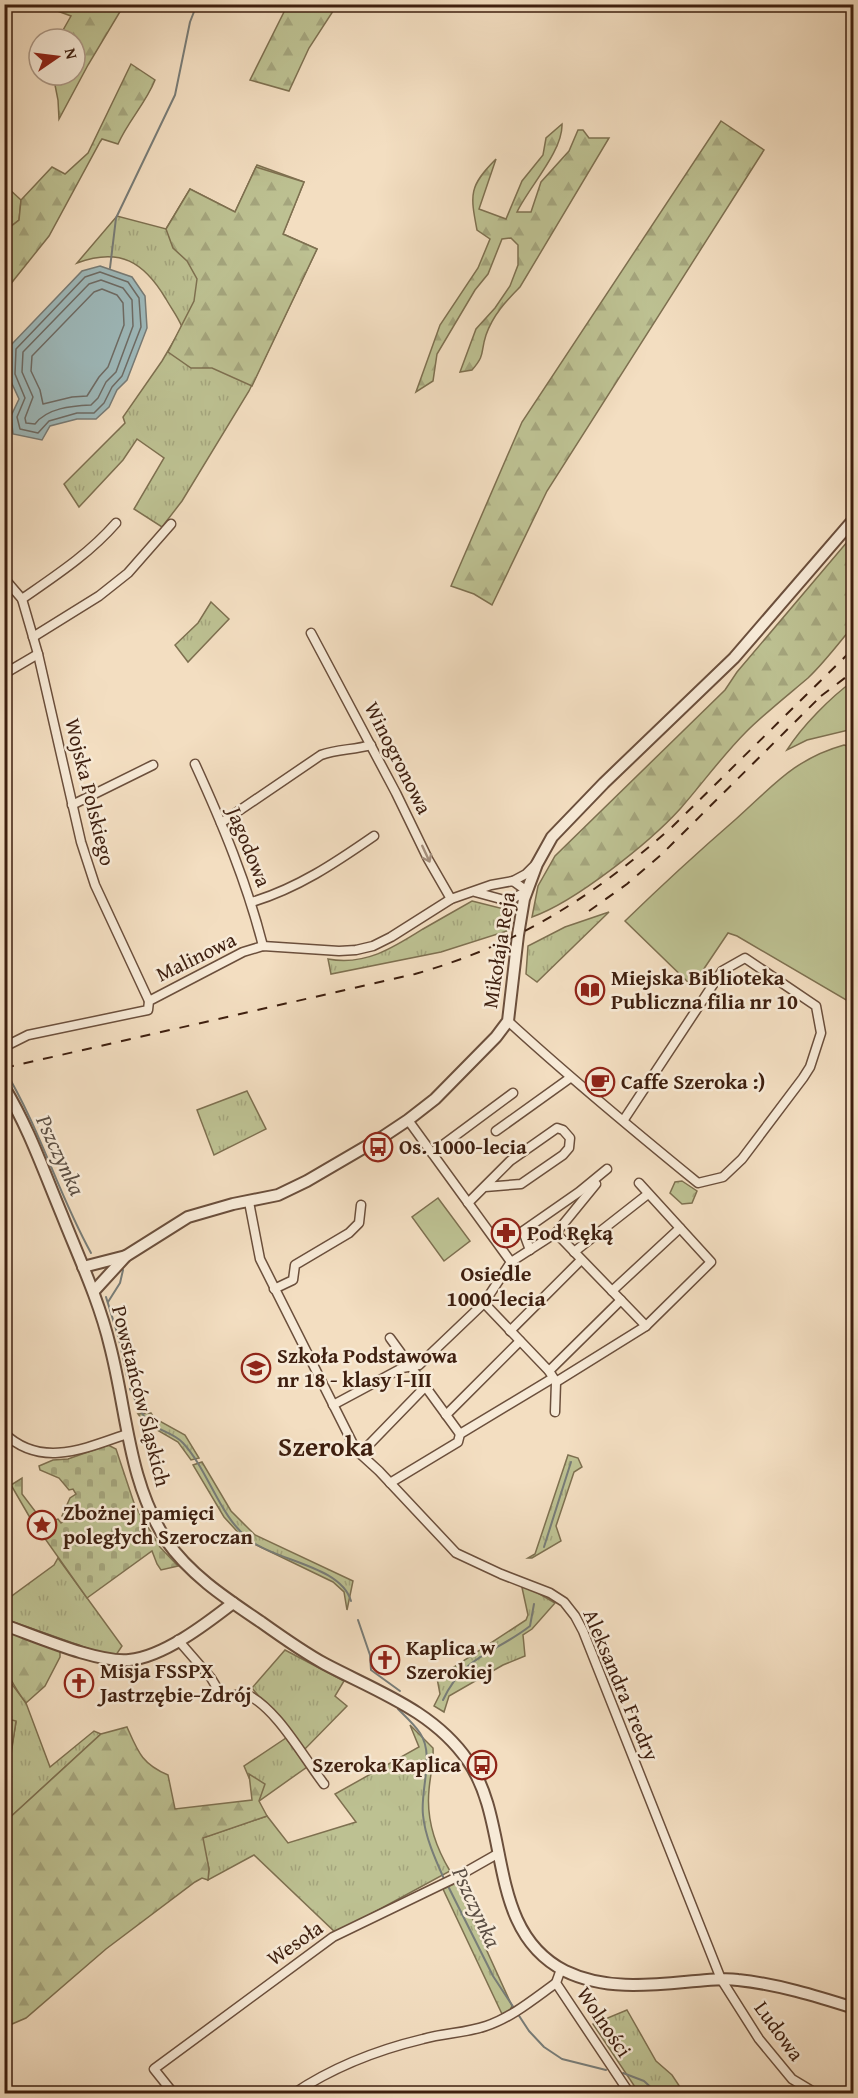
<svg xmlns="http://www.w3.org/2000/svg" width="858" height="2098" viewBox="0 0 858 2098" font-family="'Gentium Book Plus',serif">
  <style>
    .grass { fill: url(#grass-tufts); stroke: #7e7050; stroke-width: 1.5 }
    .forest { fill: url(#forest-firs); stroke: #7e7050; stroke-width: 1.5 }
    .cemetery { fill: url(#cemetery-stones); stroke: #7e7050; stroke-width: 1.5 }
    .park { fill: url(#park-crowns); stroke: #7e7050; stroke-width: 1.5 }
    .garden { fill: #bdc192; stroke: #7e7050; stroke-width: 1.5 }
    .water { fill: #9ebabc; stroke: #787c77; stroke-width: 1.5 }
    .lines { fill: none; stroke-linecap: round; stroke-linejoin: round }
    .shore { stroke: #6e6c66; stroke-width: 1.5 }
    .stream { stroke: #787c77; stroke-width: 2 }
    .minor-casing { stroke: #6b4f3c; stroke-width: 11 }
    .tertiary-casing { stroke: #6b4f3c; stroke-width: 14 }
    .minor { stroke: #f7ead7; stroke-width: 8 }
    .tertiary { stroke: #f7ead7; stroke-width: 10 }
    .rail { stroke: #3e1f0f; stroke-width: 2; stroke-dasharray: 10 10; stroke-linecap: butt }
    .oneway { stroke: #a48f7d }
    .labels { text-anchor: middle; stroke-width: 5; stroke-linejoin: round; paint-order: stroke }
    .street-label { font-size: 21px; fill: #3e1f0f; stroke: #f7ead7 }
    .poi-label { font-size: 21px; font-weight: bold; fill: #3e1f0f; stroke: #f7ead7; text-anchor: start }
    .water-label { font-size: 22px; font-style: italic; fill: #5b4e43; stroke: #f7ead7 }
    .neighbourhood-label { font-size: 22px; font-weight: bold; fill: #3e1f0f; stroke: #f7ead7 }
    .district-label { font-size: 27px; font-weight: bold; fill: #3e1f0f; stroke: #f7ead7 }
  </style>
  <defs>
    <pattern id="grass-tufts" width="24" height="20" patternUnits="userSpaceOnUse" patternTransform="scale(1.5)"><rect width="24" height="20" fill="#bdc192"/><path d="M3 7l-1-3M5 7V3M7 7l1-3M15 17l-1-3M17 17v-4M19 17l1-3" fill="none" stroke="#a4a57d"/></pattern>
    <pattern id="forest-firs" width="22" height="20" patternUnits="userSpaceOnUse" patternTransform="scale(1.5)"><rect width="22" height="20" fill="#bdc192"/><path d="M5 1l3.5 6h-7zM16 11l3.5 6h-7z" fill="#a4a57d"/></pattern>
    <pattern id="cemetery-stones" width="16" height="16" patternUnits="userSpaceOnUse" patternTransform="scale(1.5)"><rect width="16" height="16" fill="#bdc192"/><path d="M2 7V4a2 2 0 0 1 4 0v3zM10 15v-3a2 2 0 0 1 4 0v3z" fill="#a4a57d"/></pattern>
    <pattern id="park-crowns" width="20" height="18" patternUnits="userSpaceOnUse" patternTransform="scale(1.5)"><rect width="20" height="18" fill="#bdc192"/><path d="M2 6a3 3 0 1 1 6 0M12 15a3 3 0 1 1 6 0" fill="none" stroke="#a4a57d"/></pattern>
  </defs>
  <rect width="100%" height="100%" fill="#f3dec1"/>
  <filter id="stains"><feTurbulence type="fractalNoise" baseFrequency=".00333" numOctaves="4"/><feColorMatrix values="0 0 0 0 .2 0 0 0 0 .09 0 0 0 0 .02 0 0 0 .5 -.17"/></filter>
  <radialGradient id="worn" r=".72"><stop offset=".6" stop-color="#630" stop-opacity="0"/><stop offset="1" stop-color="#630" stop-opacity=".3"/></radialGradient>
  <g class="grass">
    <path d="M257 165 304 182 283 234 317 249 249 391 182 501 162 527 134 509 164 458 137 439 123 460 79 507 64 484 125 423 123 417 162 361 182 327C178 317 171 308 166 299 144 262 120 247 77 263L117 216 166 229 190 189 235 212Z"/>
    <polygon points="8,188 21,200 19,220 5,231 4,191"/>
    <polygon points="211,602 229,619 188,662 175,645 198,623"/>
    <path d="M472 901 508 910 507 931 441 952 331 974 328 959C365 966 393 948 423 929 439 920 456 910 472 901Z"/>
    <polygon points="609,912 537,982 526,974 528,946 565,927"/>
    <polygon points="247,1091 266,1129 214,1155 197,1110"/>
    <polygon points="151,1413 154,1418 185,1435 199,1458 191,1460 178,1442 145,1423 138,1414"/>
    <polygon points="568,1455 578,1458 582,1467 574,1472 556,1526 561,1541 532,1558 528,1558 535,1554"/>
    <polygon points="202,1462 231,1511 255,1535 353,1581 347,1610 344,1592 333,1582 244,1539 224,1517 193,1465"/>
    <polygon points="58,1558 122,1646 116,1655 101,1653 5,1619 5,1601 54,1565"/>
    <polygon points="521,1583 555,1603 532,1629 523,1635 525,1656 503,1665 449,1696 444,1712 434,1706 440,1694 437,1678 526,1620 528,1615"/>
    <polygon points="285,1650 344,1681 335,1696 347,1706 304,1750 252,1688"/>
    <polygon points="5,1665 11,1683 26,1703 50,1767 94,1731 101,1734 5,1822 4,1774 7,1775 16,1722 5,1718"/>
    <path d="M410 1725 433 1748C434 1762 430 1776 429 1790 426 1820 435 1846 450 1871L336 1933 254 1855 208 1880 209 1869 202 1838 267 1816 288 1843 356 1822 335 1794 419 1747Z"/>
    <polygon points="286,1738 307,1767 259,1801 244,1766"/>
    <polygon points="456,1883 512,2006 510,2010 502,2014 443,1889"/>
    <polygon points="627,2010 656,2061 672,2075 684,2093 639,2093 593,2024"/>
  </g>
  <g class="forest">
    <polygon points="288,4 337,5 309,48 289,91 250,80"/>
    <polygon points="41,5 124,5 88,65 59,119 58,100 53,75 75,75 75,39 58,39 71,16"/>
    <path d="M131 64 155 80C146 103 128 121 118 144L102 139 100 142 49 236 5 291V231L19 220 21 200 52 167 65 174 88 153Z"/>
    <polygon points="721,121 764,150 547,491 492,605 474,594 451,586 522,422"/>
    <path d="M562 124C563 151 529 187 517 212H531L541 182 569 151 578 130H583L589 138H609L520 287C506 301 493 315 486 335 480 353 486 354 472 370L460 372 476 329 495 308 510 286 518 265V245L511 238 502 239 488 274 475 290 437 354 433 381 416 392 440 325 478 268 490 239 477 230C470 194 469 186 496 159L479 209 506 219 522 181 543 155 546 138Z"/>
    <polygon points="256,167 304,182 283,234 317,249 252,386 212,368 191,368 168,352 194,301 197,279 187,261 173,248 166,229 190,189 235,212"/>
    <path d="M853 535V626C839 643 824 663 808 678 788 695 764 714 746 732 722 756 702 784 680 809 649 843 575 902 532 917L538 886 555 856 725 690 737 672Z"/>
    <path d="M5 1631 60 1650V1657L45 1686 26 1703C4 1673 5 1668 5 1631Z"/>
    <path d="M127 1727C138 1752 142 1764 168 1775L175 1809 252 1800 249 1774 265 1784 259 1801 267 1816 203 1838 209 1869 208 1880 202 1878 195 1882 106 1949 26 2018 5 2027V1822L101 1734Z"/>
  </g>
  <polygon class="cemetery" points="108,1445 116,1449 135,1506 160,1547 178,1566 161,1570 157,1564 152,1551 87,1598 29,1516 11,1485 22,1478 22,1494 44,1523 58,1519 61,1523 65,1520 62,1516 70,1498 76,1494 73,1489 69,1490 59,1478 40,1470 39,1466 53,1460 68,1459"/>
  <polygon class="park" points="682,1181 697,1191 692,1203 682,1204 670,1193 675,1182"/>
  <g class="garden">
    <path d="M853 681V729L807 740 787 750C802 726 831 697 853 681Z"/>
    <path d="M844 745 854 748 853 1004 737 936 728 933 693 985 690 984 625 921C661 886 698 852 736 819 773 786 794 759 844 745Z"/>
    <polygon points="438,1198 470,1241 444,1261 412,1217"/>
    <polygon points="4,1718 16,1721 8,1775 5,1774"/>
  </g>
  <polygon class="water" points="100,266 132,277 145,296 147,328 127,380 117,390 109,407 96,419 77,419 50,426 42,440 13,434 11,416 19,399 8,375 10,346 82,271"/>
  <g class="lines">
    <g class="shore">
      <polygon points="100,272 128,282 139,298 141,327 122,376 112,387 104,403 94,413 77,413 49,421 38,433 20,429 17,417 25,398 15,374 16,349 85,277"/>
      <path d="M101 280 123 288 132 300 133 326 116 372 106 382 98 398 91 405C71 406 47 408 35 424L26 423 25 418 33 397 22 372 23 352 89 284Z"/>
      <polygon points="102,289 117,295 123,303 124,325 108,367 99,377 87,396 72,397 43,404 40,390 31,371 32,356 94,292"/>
    </g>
    <g class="stream">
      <polyline points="110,268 116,218 175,95 190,22 197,4"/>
      <path d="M4 1069C40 1128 58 1194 91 1253"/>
      <polyline points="106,1297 119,1339 127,1376"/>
      <polyline points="108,1302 120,1283 123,1270"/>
      <path d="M130 1389C135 1399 140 1413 148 1421 157 1431 173 1432 183 1443 209 1471 219 1517 251 1541 277 1561 341 1566 351 1601"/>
      <polyline points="544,1547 571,1462"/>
      <polyline points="358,1620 370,1655 371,1670 400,1691"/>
      <path d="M443 1700C464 1655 494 1654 530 1626L534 1604"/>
      <path d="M398 1709C405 1716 414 1724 420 1733 435 1755 420 1790 423 1815 425 1837 436 1861 445 1881"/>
      <polyline points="448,1886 493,1976 529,2031 544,2047 562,2059 606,2070"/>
      <polyline points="623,2073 644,2081 658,2094"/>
    </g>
    <g class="minor-casing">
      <g id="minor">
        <polyline points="4,578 22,599 38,654 81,842 95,885 149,1001"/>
        <path d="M22 599C55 576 89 554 116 523"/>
        <polyline points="311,633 396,793 428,859 451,899"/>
        <polyline points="33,637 99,596 128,573 171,524"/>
        <polyline points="4,674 38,654"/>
        <path d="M195 764C222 823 247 883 263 946"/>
        <polyline points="72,805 153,765"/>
        <path d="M221 823 321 755C337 749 354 750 371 745"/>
        <polyline points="513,881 526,874 536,864"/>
        <path d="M252 902C298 888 335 863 374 836"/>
        <path d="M508 1021C569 1077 633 1130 698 1183L723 1177 742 1159 803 1078 810 1067 821 1033 816 1006 745 958 722 971 623 1121"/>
        <polyline points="4,1047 28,1035 148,1010 149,1001 243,952 263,946 339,951 356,950 373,946 391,937 451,899 491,885 513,881 527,891 508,901 475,892"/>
        <polyline points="408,1120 511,1262 484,1303 549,1371 556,1382 555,1412"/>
        <polyline points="496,1131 570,1078"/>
        <polyline points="432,1153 513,1093"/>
        <polyline points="639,1183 711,1262 646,1326"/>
        <polyline points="249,1202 260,1259 356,1450 379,1471 456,1553 501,1574 550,1593 564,1602 575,1616 583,1631 721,1979 759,2039 792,2079 817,2094"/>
        <polyline points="468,1203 510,1161 557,1128 563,1130 570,1138 569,1148 563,1155 521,1184 485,1187"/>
        <polyline points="556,1233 596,1184"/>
        <polyline points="530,1250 523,1231 579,1192 607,1169"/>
        <polyline points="574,1252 648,1194"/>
        <polyline points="511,1262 556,1233 646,1326 556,1382"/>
        <polyline points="274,1289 293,1280 295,1265 349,1233 359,1223 361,1205"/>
        <polyline points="612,1291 680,1228"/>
        <polyline points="510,1331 581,1260"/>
        <polyline points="390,1338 460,1434"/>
        <polyline points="549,1371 621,1300"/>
        <polyline points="333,1405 402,1368 419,1365 484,1303"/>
        <polyline points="446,1415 520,1341"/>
        <path d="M4 1433C41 1469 86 1448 127 1434"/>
        <polyline points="360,1454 425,1387"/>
        <polyline points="390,1483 458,1442 460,1434 553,1378"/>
        <path d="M178 1640 211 1678 222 1696H231L244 1693C276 1706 303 1757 324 1784"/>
        <polyline points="561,1969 556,1983 630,2094"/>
        <polyline points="174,2094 154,2069 333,1937 455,1878 499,1853"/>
        <path d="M293 2094C333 2067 377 2050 423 2039 444 2033 466 2033 486 2026 511 2018 535 1998 556 1983"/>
      </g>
    </g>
    <g class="tertiary-casing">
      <g id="tertiary">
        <path d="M4 1087C28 1126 44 1172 62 1215 79 1258 99 1300 110 1346 127 1411 128 1481 166 1540 190 1575 227 1599 261 1622 282 1637 303 1652 325 1664 376 1691 434 1711 468 1761 512 1825 485 1930 565 1971 606 1991 652 1985 696 1981 710 1980 724 1978 738 1980 777 1984 816 1996 854 2008"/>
        <polyline points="83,1267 126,1256"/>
        <polyline points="94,1291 126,1256 188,1217 233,1204 278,1195 307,1181 384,1136 408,1120 435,1099 496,1037 508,1021 518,935 524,899 537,864 552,837 604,783 734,658 854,519"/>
        <path d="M4 1625C36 1636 97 1663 129 1660 163 1657 206 1624 233 1603"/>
      </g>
    </g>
    <use href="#minor" class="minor"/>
    <use href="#tertiary" class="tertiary"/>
    <g class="rail">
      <polyline points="821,696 854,671"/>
      <polyline points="589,911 627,884 661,855 818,699"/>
      <path d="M4 1068 415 974C517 945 593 897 672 827L854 648"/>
    </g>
  </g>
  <defs><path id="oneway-shaft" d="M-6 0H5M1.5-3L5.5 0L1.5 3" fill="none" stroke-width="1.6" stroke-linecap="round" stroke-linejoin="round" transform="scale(1.5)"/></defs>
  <use class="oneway" href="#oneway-shaft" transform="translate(426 854) rotate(65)"/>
  <defs>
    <g id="library-ring" transform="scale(1.5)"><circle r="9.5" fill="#f7ead7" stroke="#8f2418" stroke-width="1.5"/><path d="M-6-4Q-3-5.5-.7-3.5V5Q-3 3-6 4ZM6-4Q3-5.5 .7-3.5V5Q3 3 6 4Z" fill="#8f2418"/></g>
    <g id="cafe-ring" transform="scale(1.5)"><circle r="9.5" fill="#f7ead7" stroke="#8f2418" stroke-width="1.5"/><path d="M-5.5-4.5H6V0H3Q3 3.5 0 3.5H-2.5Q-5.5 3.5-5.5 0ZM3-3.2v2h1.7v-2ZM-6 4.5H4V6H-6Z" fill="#8f2418"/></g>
    <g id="bus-ring" transform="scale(1.5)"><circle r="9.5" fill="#f7ead7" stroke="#8f2418" stroke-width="1.5"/><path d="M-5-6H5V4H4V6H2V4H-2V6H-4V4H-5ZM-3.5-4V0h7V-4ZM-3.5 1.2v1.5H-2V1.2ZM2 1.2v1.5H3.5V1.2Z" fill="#8f2418"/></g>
    <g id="pharmacy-ring" transform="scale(1.5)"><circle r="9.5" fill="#f7ead7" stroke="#8f2418" stroke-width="1.5"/><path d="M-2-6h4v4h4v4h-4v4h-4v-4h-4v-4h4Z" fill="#8f2418"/></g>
    <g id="school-ring" transform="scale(1.5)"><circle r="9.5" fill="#f7ead7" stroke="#8f2418" stroke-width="1.5"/><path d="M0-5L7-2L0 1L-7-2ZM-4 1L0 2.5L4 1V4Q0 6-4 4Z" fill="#8f2418"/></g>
    <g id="sight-ring" transform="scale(1.5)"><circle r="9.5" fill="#f7ead7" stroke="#8f2418" stroke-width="1.5"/><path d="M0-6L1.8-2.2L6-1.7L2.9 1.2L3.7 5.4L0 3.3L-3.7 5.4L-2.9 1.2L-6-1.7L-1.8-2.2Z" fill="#8f2418"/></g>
    <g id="church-ring" transform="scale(1.5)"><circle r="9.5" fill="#f7ead7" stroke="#8f2418" stroke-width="1.5"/><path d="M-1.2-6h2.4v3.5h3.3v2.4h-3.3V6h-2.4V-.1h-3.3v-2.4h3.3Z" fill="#8f2418"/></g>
  </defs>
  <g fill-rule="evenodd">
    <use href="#library-ring" x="590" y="990"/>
    <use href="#cafe-ring" x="600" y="1082"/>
    <use href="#bus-ring" x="378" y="1147"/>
    <use href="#pharmacy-ring" x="506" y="1233"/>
    <use href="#school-ring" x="256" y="1368"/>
    <use href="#sight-ring" x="42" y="1525"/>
    <use href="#church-ring" x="385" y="1660"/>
    <use href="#church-ring" x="79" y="1683"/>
    <use href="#bus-ring" x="482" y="1765"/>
  </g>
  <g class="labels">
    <g class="street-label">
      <text transform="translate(398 758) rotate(63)" y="7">Winogronowa</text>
      <text transform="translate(90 792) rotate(76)" y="7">Wojska Polskiego</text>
      <text transform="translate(249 847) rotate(68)" y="7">Jagodowa</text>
      <text transform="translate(499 950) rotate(-81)" y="7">Mikołaja Reja</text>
      <text transform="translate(196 957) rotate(-26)" y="7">Malinowa</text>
      <text transform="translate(141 1396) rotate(76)" y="7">Powstańców Śląskich</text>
      <text transform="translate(621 1685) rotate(67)" y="7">Aleksandra Fredry</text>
      <text transform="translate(295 1943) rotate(-35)" y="7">Wesoła</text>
      <text transform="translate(604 2022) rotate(56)" y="7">Wolności</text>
      <text transform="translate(779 2031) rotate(54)" y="7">Ludowa</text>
    </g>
    <g class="poi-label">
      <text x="611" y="985">Miejska Biblioteka<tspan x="611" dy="24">Publiczna filia nr 10</tspan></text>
      <text x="621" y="1089">Caffe Szeroka :)</text>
      <text x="399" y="1154">Os. 1000-lecia</text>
      <text x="527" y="1240">Pod Ręką</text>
      <text x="277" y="1363">Szkoła Podstawowa<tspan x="277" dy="24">nr 18 - klasy I-III</tspan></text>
      <text x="63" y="1520">Zbożnej pamięci<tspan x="63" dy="24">poległych Szeroczan</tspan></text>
      <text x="406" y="1655">Kaplica w<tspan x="406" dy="24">Szerokiej</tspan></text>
      <text x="100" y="1678">Misja FSSPX<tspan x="100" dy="24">Jastrzębie-Zdrój</tspan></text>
      <text x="461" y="1772" text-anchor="end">Szeroka Kaplica</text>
    </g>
    <g class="water-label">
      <text transform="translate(61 1155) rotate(65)" y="8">Pszczynka</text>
      <text transform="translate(477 1907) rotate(65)" y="8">Pszczynka</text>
    </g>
    <g class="neighbourhood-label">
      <text x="496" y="1281">Osiedle<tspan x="496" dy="25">1000-lecia</tspan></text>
    </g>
    <g class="district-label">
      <text x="326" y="1456">Szeroka</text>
    </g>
  </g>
  <rect width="858" height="2098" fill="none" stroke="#f3dec1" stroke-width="24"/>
  <rect x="6" y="6" width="846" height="2086" fill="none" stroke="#3e1f0f" stroke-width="3"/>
  <rect x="12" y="12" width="834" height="2074" fill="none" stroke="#3e1f0f" stroke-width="1.5"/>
  <g transform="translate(57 57) rotate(76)"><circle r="28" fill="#f7ead7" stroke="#ad9987" stroke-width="1.5"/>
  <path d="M0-4.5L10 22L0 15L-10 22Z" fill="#8f2418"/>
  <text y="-9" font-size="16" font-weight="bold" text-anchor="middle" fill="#3e1f0f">N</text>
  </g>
  <rect width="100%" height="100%" filter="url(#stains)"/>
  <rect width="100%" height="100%" fill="url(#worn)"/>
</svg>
